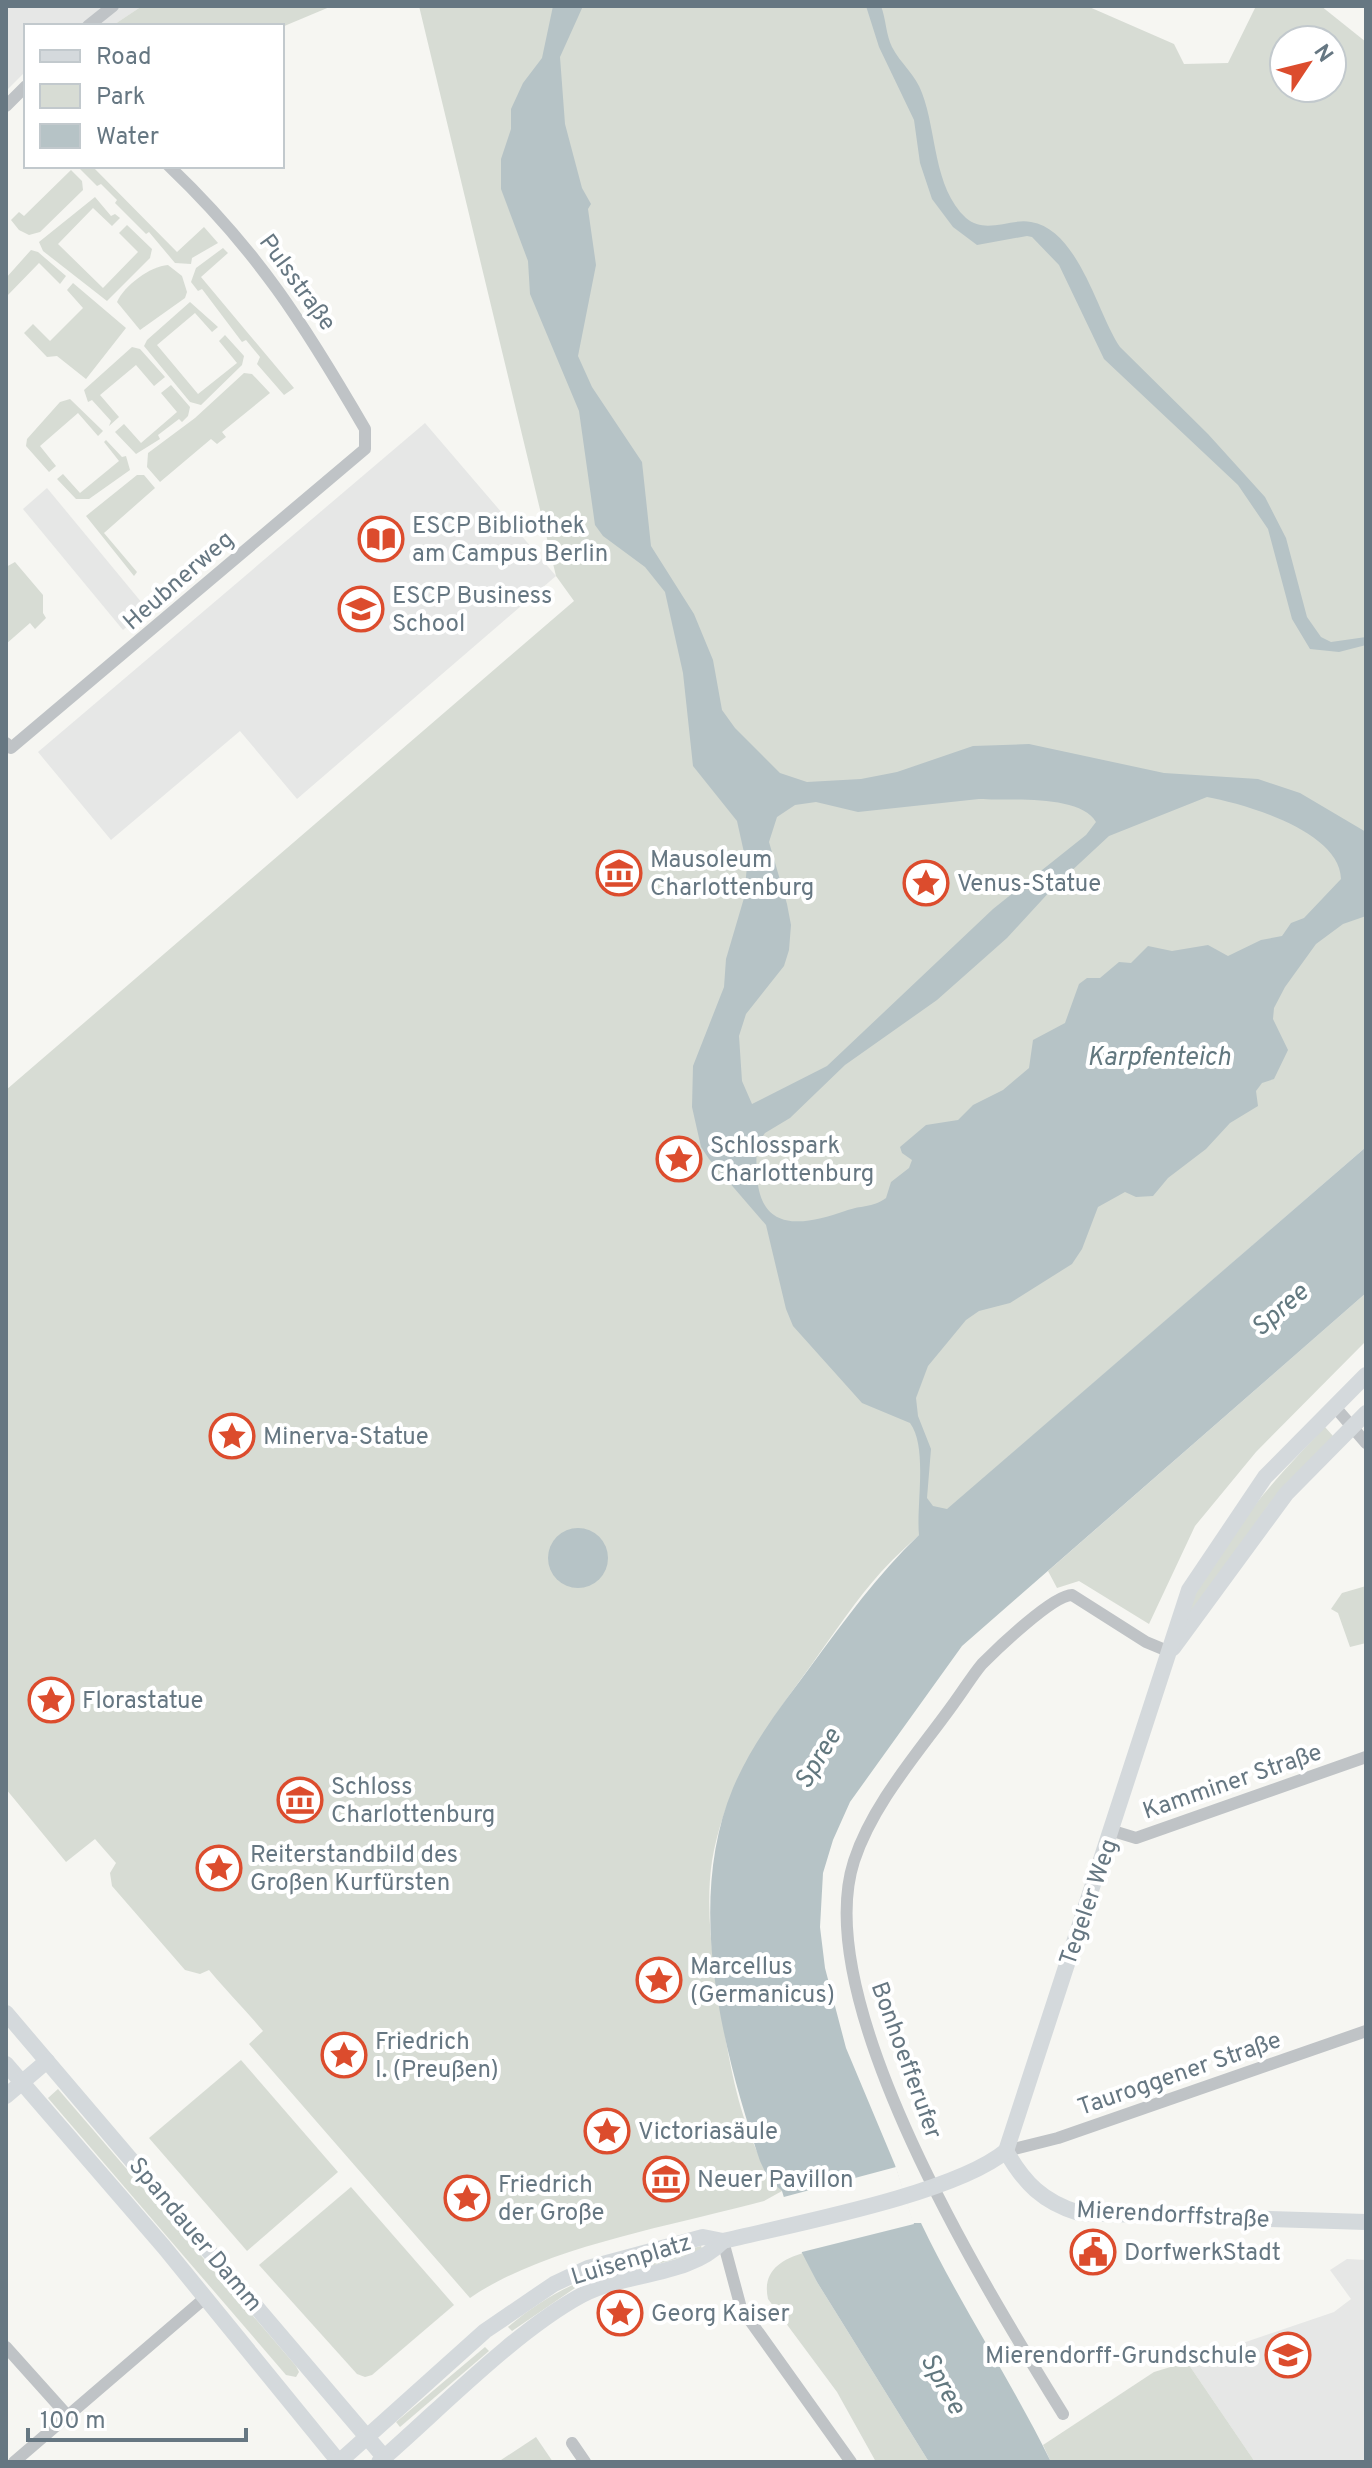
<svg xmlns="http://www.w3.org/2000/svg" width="1372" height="2468" viewBox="0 0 1372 2468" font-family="Overpass,sans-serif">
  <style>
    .built { fill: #e6e7e6 }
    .green { fill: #d7dcd4; fill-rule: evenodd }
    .water { fill: #b6c3c6; fill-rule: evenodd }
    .pier { fill: #f6f6f2 }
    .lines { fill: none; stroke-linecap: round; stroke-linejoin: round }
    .street { stroke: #bfc3c6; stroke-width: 12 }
    .secondary { stroke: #d4d9dc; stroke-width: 16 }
    .labels { text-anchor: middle; stroke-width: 8; stroke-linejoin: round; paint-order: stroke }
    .street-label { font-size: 24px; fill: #667782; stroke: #fff }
    .poi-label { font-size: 24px; fill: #667782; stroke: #fff; text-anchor: start }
    .water-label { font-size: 26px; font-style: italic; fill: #62787f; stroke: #fff }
  </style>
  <rect width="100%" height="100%" fill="#f6f6f2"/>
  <g class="built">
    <polygon points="6,6 142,6 112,26 26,26 26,71 6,91"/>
    <polygon points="425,423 556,576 297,799 240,731 111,840 38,752"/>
    <polygon points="47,488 147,609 123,630 23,509"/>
    <polygon points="1347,2259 1366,2260 1366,2462 1255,2462 1187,2362 1334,2312 1351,2299 1330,2270"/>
  </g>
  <g class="green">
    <polygon points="142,6 332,6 282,27 112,26"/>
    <path d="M419 6H1087L1174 44 1184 64 1228 63 1256 6H1321L1366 42V1147L947 1510C925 1530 901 1550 881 1572 856 1600 834 1633 812 1664 767 1725 725 1784 712 1861 704 1916 715 1975 724 2029 733 2084 747 2150 782 2191L764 2201C676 2225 543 2247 470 2298L249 2044 263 2031C244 2008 228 1993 209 1970L200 1974 185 1970 112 1886 110 1873 116 1863 95 1839 66 1862 6 1789V1090L574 601 556 576ZM1284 40H1332V88H1284Z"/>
    <polygon points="77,166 92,166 177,252 204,227 218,243 192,258 191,264 175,263 149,232 146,234 115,203 117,200 101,184 97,186"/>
    <polygon points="71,170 82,181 83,190 40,232 29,235 19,230 11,220 19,212 24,216"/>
    <polygon points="95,197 111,216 115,214 120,218 112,226 93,208 58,244 103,288 138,252 119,233 127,225 152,249 150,258 107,301 43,251 39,242"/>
    <polygon points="223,248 228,253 201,277 294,388 284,395 257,364 260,357 246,340 242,342 202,289 198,291 191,282 196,268"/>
    <polygon points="31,250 38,252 66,276 60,284 39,263 6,297 6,278"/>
    <path d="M168 265 182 276 187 292 185 298 140 330 117 302C124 286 150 266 168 265Z"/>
    <polygon points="73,283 126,328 86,379 57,356 47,357 24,333 33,324 50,341 83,308 67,290"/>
    <polygon points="190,302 218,327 212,332 195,313 157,345 198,394 237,363 219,341 225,335 244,356 242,365 201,405 190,402 144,346 147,340"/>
    <polygon points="132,347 140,349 165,377 154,386 136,365 100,395 119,417 109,426 111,421 92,400 88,402 84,390"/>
    <polygon points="244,373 252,374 270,393 222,432 226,437 217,444 211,439 160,482 147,467 148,453 195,418"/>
    <polygon points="171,385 190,407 188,416 182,422 179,419 158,435 160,439 136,454 115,432 124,424 141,443 177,412 161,393"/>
    <polygon points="70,399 103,431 98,436 78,413 40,446 56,466 49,472 26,446 27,439 60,402"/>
    <polygon points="106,440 122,457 126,456 130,470 89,499 76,499 57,479 63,474 80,493 119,461 104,442"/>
    <polygon points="137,475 144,475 155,488 104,533 137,572 134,576 86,516"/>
    <polygon points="15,562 43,595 43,613 46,618 35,629 30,623 6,644 6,567"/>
    <polygon points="1366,1293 1366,1341 1256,1452 1195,1526 1149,1624 1079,1581 1057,1588 1048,1571"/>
    <path d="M1325 1427 1333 1436 1270 1503 1185 1622C1202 1559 1279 1474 1325 1427Z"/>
    <polygon points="1366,1586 1366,1643 1350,1647 1338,1613 1331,1609 1342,1593"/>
    <polygon points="241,2060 338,2172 247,2251 149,2138"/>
    <polygon points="58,2089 296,2366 299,2372 296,2377 286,2375 48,2098"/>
    <polygon points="351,2187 454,2305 372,2375 365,2377 357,2374 259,2265"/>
    <path d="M701 2246 703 2251 575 2288 512 2331 508 2327C570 2274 625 2266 701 2246Z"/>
    <path d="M803 2253 817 2282 929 2462H876L837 2392 768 2299C762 2272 780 2260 803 2253Z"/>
    <polygon points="485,2347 489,2351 400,2427 396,2422"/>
    <polygon points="1187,2362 1255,2462 1051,2462 1043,2445 1154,2372"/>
    <polygon points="536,2437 553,2462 498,2462"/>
  </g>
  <g class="water">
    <path d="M553 6H583L560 57 565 124 582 188 591 204 588 209 596 265 578 356 592 387 642 462 651 546 694 614 713 660 722 710 735 728 780 773 807 782 861 779 897 772 973 746 1029 744 1164 773 1258 779 1300 793 1366 832V916L1343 924 1316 944 1285 987 1274 1008 1273 1019 1288 1050 1274 1079 1262 1083 1256 1091 1258 1106 1230 1123 1206 1149 1168 1178 1153 1196 1136 1197 1125 1192 1098 1207 1082 1249 1072 1264 1010 1303 979 1311 966 1320 928 1366 916 1398 918 1416 931 1449 927 1498 933 1506 947 1509 1366 1147V1293L962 1646 850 1802 833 1840 823 1873 820 1927 825 1968 846 2048 895 2165 913 2223H921C960 2305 1011 2380 1051 2462H929L817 2282 799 2247 782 2191 768 2178 760 2161C722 2048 685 1903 733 1788 752 1743 782 1705 811 1666 845 1620 877 1575 919 1535 916 1505 928 1447 910 1423L862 1403 793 1326 786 1309 766 1225 709 1159 701 1147 692 1107 693 1066 724 987 726 959 744 898 747 866 737 821 693 766 683 673 665 592 645 567 603 536 595 525 579 411 530 294 528 261 501 189V159L511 129V109L523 83 542 58ZM1207 797C1245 804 1340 831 1341 879L1304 918 1291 923 1282 936 1261 940 1228 956 1208 945 1172 951 1148 946 1131 963 1119 962 1100 978H1087L1079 984 1065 1023 1033 1040 1029 1068 1003 1090 973 1105 958 1120 926 1125 900 1147 902 1153 912 1160 909 1168 891 1182 886 1198C872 1208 861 1205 845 1211 805 1225 760 1234 757 1175 756 1160 755 1146 765 1133L790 1118 845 1065 937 1000 1007 938 1053 888 1109 836ZM979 799C1008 801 1080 794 1096 822L1086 835 993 909 827 1066 752 1104 742 1081 739 1036 746 1014 784 966 789 950 791 925 787 904 769 842 777 817 795 805 816 802 858 812Z"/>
    <path d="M866 6H881C886 19 886 35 892 47 900 63 916 75 922 93 937 132 933 187 966 218 986 235 1009 218 1031 222 1079 230 1097 313 1120 347L1208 434 1265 497 1286 538 1307 617 1321 637 1331 642 1366 637V645L1339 652 1310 649 1292 619 1268 529 1238 485 1104 359 1059 265 1032 237 1027 236 977 245 953 227 932 199 920 163 914 120 879 47Z"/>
    <circle cx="578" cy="1558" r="30"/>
  </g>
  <polygon class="pier" points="896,2167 914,2224 798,2253 780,2198"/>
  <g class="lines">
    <g class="street">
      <polyline points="88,26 113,6"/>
      <polyline points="6,106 26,86"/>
      <path d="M6 743 11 748 365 449V429C304 324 258 251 169 166"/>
      <polyline points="1335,1407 1366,1443"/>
      <polyline points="1113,1831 1136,1838 1366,1757"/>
      <polyline points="1006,2151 1058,2138 1366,2031"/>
      <polyline points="723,2241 741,2308 851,2462"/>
      <polyline points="6,2347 67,2415"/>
      <path d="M1063 2414C989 2294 808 2003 854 1861 873 1803 919 1752 954 1703 963 1691 972 1676 982 1664 997 1649 1053 1595 1072 1595L1146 1642 1170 1652"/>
      <polyline points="572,2443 585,2462"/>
      <polyline points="14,2462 205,2298"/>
    </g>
    <g class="secondary">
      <polyline points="1173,1648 1286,1494 1366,1413"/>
      <polyline points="6,2013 384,2457"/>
      <polyline points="6,2064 164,2247 339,2462"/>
      <polyline points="6,2096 47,2061"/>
      <polyline points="1006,2151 1189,1590 1265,1477 1366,1375"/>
      <path d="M1006 2151C1024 2183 1043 2202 1079 2213L1366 2222"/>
      <path d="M339 2462 485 2331 554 2284 588 2268 703 2237 723 2241C793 2224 954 2194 1006 2151"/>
      <path d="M379 2462C438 2411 515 2331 582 2295 626 2272 689 2277 723 2241"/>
    </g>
  </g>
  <defs>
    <g id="library-ring" transform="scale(2.3)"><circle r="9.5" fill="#fff" stroke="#dc4c2d" stroke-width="1.5"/><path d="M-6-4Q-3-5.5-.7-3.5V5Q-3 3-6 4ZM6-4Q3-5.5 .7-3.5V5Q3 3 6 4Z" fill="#dc4c2d"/></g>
    <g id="university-ring" transform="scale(2.3)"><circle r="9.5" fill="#fff" stroke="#dc4c2d" stroke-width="1.5"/><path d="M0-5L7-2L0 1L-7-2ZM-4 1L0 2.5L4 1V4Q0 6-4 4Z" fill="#dc4c2d"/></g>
    <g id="museum-ring" transform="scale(2.3)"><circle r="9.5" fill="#fff" stroke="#dc4c2d" stroke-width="1.5"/><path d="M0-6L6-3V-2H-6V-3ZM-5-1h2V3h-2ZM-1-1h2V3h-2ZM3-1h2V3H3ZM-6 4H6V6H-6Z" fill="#dc4c2d"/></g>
    <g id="sight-ring" transform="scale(2.3)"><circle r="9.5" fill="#fff" stroke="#dc4c2d" stroke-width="1.5"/><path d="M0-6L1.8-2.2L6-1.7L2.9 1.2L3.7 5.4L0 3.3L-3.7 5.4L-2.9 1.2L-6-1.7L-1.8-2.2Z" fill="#dc4c2d"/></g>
    <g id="civic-ring" transform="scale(2.3)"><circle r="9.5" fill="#fff" stroke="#dc4c2d" stroke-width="1.5"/><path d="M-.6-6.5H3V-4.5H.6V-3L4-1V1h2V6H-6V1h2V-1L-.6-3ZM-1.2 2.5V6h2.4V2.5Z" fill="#dc4c2d"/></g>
    <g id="school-ring" transform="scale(2.3)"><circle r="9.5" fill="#fff" stroke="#dc4c2d" stroke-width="1.5"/><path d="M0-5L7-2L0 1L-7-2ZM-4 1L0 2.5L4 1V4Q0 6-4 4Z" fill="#dc4c2d"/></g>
  </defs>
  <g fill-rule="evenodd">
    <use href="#library-ring" x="381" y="539"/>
    <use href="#university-ring" x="361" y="609"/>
    <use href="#museum-ring" x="619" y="873"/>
    <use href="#sight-ring" x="926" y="883"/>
    <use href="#sight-ring" x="679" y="1159"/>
    <use href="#sight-ring" x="232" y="1436"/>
    <use href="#sight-ring" x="51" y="1700"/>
    <use href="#museum-ring" x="300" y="1800"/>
    <use href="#sight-ring" x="219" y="1868"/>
    <use href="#sight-ring" x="659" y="1980"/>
    <use href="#sight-ring" x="344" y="2055"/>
    <use href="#sight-ring" x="607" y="2131"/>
    <use href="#museum-ring" x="666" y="2179"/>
    <use href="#sight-ring" x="467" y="2198"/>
    <use href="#civic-ring" x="1093" y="2252"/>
    <use href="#sight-ring" x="620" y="2313"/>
    <use href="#school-ring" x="1288" y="2355"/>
  </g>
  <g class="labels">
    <g class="street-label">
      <text transform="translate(298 282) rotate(54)" y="8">Pulsstraße</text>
      <text transform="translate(178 580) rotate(-41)" y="8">Heubnerweg</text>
      <text transform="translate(1232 1781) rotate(-19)" y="8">Kamminer Straße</text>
      <text transform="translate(1088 1902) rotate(-71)" y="8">Tegeler Weg</text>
      <text transform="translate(907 2060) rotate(70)" y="8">Bonhoefferufer</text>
      <text transform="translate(1179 2073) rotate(-19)" y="8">Tauroggener Straße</text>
      <text transform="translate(1173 2214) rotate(3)" y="8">Mierendorffstraße</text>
      <text transform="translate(196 2234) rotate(50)" y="8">Spandauer Damm</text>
      <text transform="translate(631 2259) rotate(-17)" y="8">Luisenplatz</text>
    </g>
    <g class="poi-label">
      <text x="412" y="533">ESCP Bibliothek<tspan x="412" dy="28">am Campus Berlin</tspan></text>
      <text x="392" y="603">ESCP Business<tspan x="392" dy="28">School</tspan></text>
      <text x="650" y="867">Mausoleum<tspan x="650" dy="28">Charlottenburg</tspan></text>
      <text x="957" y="891">Venus-Statue</text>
      <text x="710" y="1153">Schlosspark<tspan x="710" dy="28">Charlottenburg</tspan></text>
      <text x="263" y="1444">Minerva-Statue</text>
      <text x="82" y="1708">Florastatue</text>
      <text x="331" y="1794">Schloss<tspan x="331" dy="28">Charlottenburg</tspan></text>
      <text x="250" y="1862">Reiterstandbild des<tspan x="250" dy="28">Großen Kurfürsten</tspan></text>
      <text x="690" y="1974">Marcellus<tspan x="690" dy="28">(Germanicus)</tspan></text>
      <text x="375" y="2049">Friedrich<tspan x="375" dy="28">I. (Preußen)</tspan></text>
      <text x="638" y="2139">Victoriasäule</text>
      <text x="697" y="2187">Neuer Pavillon</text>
      <text x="498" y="2192">Friedrich<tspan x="498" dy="28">der Große</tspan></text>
      <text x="1124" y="2260">DorfwerkStadt</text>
      <text x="651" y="2321">Georg Kaiser</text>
      <text x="1257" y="2363" text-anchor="end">Mierendorff-Grundschule</text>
    </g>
    <g class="water-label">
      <text x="1159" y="1065">Karpfenteich</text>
      <text transform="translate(1279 1309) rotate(-41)" y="9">Spree</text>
      <text transform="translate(817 1758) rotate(-59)" y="9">Spree</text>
      <text transform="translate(944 2383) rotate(61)" y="9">Spree</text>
    </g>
  </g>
  <rect width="1372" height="2468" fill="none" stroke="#667782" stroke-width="16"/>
  <rect x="24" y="24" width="260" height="144" fill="#ffffff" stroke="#c2c9cd" stroke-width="2"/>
  <rect x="40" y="50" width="40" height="12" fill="#d4d9dc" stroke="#c2c9cd" stroke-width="2"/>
  <text x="96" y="64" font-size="24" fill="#667782">Road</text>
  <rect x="40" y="84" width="40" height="24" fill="#d7dcd4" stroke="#c2c9cd" stroke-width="2"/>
  <text x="96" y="104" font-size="24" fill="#667782">Park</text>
  <rect x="40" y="124" width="40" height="24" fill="#b6c3c6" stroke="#c2c9cd" stroke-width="2"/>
  <text x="96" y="144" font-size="24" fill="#667782">Water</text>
  <g transform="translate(1308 64) rotate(55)"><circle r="38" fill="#ffffff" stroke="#c2c9cd" stroke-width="2"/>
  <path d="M0-6L14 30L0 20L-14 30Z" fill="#dc4c2d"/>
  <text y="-12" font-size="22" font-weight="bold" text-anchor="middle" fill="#667782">N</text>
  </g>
  <path d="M28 2428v12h218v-12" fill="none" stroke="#667782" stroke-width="4"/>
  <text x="40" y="2428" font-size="24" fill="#667782" stroke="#ffffff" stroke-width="6" paint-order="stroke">100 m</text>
</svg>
